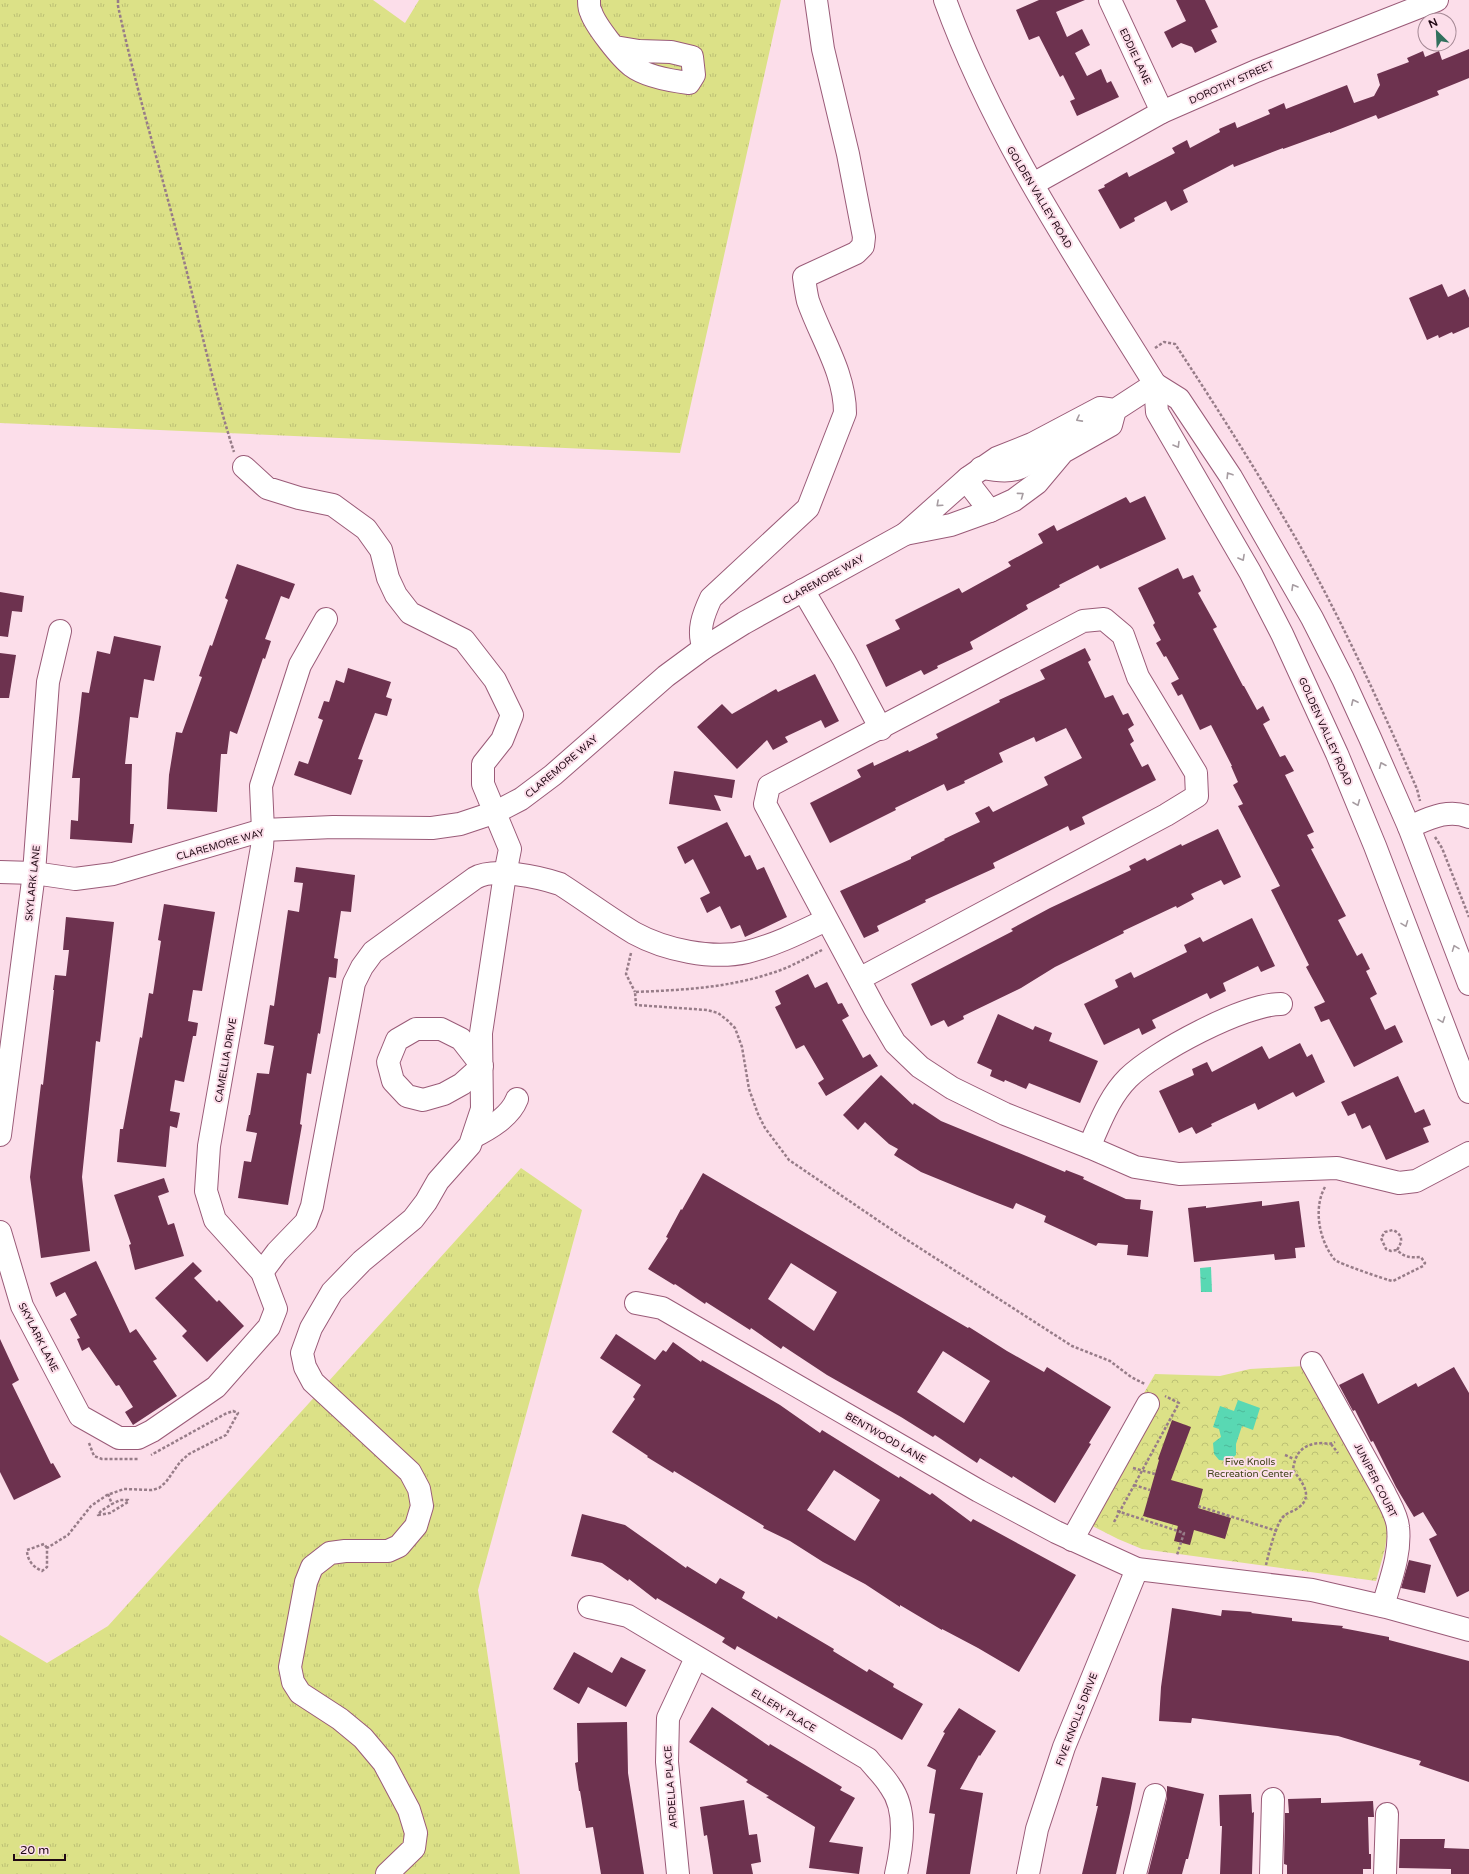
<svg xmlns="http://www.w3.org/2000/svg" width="1469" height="1874" viewBox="0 0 1469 1874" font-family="'Varela Round',sans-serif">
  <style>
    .grass { fill: url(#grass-tufts) }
    .park { fill: url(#park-crowns) }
    .water { fill: url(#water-ripples) }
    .building { fill: #6d324f; fill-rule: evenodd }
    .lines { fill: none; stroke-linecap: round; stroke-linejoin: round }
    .minor-casing { stroke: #9a5b78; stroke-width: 24 }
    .major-casing { stroke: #9a5b78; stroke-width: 24 }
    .path { stroke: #977c88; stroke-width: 2.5; stroke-dasharray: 3 2; stroke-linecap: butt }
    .minor { stroke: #fff; stroke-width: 22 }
    .major { stroke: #fff; stroke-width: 22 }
    .oneway { stroke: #a69ca1 }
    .labels { text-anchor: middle; stroke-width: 4; stroke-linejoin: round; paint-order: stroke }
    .street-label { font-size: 10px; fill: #200814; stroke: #fcdeea }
    .park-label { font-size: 10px; fill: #414319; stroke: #fcdeea }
  </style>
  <defs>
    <pattern id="grass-tufts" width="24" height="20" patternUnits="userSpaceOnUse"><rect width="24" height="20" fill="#dce187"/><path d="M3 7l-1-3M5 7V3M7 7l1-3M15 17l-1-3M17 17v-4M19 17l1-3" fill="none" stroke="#bcc074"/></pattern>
    <pattern id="park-crowns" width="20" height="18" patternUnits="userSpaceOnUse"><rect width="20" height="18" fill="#dce187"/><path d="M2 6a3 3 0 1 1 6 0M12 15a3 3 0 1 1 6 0" fill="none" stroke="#bcc074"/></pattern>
    <pattern id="water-ripples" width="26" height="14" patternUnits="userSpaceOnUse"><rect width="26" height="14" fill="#59d8b3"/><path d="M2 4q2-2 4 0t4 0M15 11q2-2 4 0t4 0" fill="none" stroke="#4db899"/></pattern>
  </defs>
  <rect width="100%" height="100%" fill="#fcdeea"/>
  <g class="grass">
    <polygon points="0,0 373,0 405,23 419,0 781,0 680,453 0,423"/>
    <polygon points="521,1168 582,1210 478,1590 520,1874 0,1874 0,1635 47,1663 108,1626"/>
  </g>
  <polygon class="park" points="1305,1366 1382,1507 1388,1527 1385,1549 1376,1581 1142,1549 1118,1539 1073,1516 1155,1374 1220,1376 1250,1369"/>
  <g class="water">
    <polygon points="1211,1267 1212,1292 1201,1292 1200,1268"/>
    <polygon points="1238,1400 1260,1408 1253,1430 1242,1426 1236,1444 1236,1455 1228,1461 1219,1460 1214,1454 1213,1443 1221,1437 1219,1429 1213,1427 1220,1406 1234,1411"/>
  </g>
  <g class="building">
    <polygon points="1039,0 1085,0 1056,12 1067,37 1082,29 1090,45 1075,53 1087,76 1101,69 1107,83 1111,81 1119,97 1077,116 1070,101 1075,99 1063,75 1060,77 1039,36 1029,40 1016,10"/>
    <polygon points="1176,0 1205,0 1218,27 1211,30 1217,42 1195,53 1192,47 1181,43 1172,48 1164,32 1186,21"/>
    <polygon points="1469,49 1469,78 1437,91 1439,95 1378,119 1376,115 1330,133 1330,132 1283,149 1283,148 1234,167 1233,164 1183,190 1188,202 1171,211 1166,201 1134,218 1135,221 1120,229 1098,190 1105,187 1104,185 1127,172 1129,177 1175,153 1172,148 1187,140 1190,148 1220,132 1219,129 1235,122 1237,128 1270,114 1268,110 1284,103 1286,109 1347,85 1354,103 1374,96 1380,85 1377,74 1409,62 1407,58 1423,51 1425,57 1439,51 1442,60"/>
    <polygon points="1442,284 1448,297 1465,289 1469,298 1469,327 1453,334 1452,332 1439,338 1438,335 1427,340 1409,298"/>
    <polygon points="1145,496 1166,539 1100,569 1098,565 1059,585 1060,587 1026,605 1028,609 970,642 973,649 937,666 938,668 924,675 921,670 886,687 866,645 900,629 895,620 959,588 962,593 1011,566 1008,562 1043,543 1038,534 1054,525 1057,531 1126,497 1130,503"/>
    <polygon points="237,564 295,584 289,599 281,596 265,639 271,641 265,659 263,658 237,734 230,731 227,754 221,754 217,812 167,809 169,775 176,732 182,733 202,677 199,676 210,645 212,646 228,600 225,598"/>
    <polygon points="1178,568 1183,579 1193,575 1201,591 1198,593 1217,627 1213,629 1243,686 1244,686 1257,710 1263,706 1270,720 1263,724 1280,757 1285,755 1294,771 1285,775 1314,832 1307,835 1314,848 1311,849 1346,916 1338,920 1357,956 1362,953 1370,969 1366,971 1377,994 1370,998 1385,1030 1395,1025 1403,1042 1354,1067 1329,1019 1321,1022 1314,1007 1325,1002 1306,967 1309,965 1271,890 1280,886 1238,806 1243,804 1233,785 1238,782 1231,766 1232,766 1211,725 1200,730 1182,694 1178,696 1171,683 1179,679 1166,656 1164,657 1156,643 1161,640 1153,625 1155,623 1138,588"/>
    <polygon points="0,592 24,596 22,612 12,611 8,637 0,636"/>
    <polygon points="114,636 161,646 154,681 144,679 138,718 130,717 125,764 132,764 130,824 134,824 132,843 70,839 71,820 78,821 80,778 72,778 82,692 89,693 97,651 110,654"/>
    <polygon points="1085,648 1091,660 1088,662 1105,698 1113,695 1123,715 1128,713 1134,725 1128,729 1134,741 1130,744 1142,767 1148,764 1156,780 1082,817 1085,824 1070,831 1068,826 993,863 995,868 925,900 926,902 877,926 879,931 864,938 840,891 911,859 911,857 945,840 944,839 980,822 975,813 989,806 993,812 1048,785 1044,777 1082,758 1066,728 1036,742 1034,737 999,753 1003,762 964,781 965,783 947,791 944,784 895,808 896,810 830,843 810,803 861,777 857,770 873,762 874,766 908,750 909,752 938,738 936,734 1000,702 999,700 1045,679 1040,670"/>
    <polygon points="0,653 16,655 9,698 0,698"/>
    <polygon points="348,668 391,682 386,697 392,699 387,716 375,713 358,759 363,760 351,795 294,775 299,761 308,764 323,720 318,718 324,701 329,702 336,680 344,683"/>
    <polygon points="815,674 839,721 825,728 821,720 785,737 788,742 773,750 767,740 737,769 697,727 722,704 732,714 776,689 778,692"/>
    <polygon points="674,771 735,780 732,798 714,795 721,811 669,804"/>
    <polygon points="727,822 745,857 750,855 757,870 764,867 787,917 745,937 740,925 731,929 720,906 707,913 700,898 710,893 693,859 685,864 677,847"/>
    <polygon points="1218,829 1241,877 1224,885 1221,880 1191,894 1194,899 1177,908 1176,906 1123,931 1124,933 1055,967 1021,988 963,1016 964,1019 948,1027 944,1020 931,1026 911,984 1013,931 1011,929 1050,908 1131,870 1129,866 1145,858 1147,861 1181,844 1182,846"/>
    <polygon points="296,867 355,875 351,912 341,911 334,958 338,959 336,978 329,977 320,1034 318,1033 311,1074 307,1073 300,1124 302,1125 288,1205 238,1198 244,1161 251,1162 257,1133 246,1131 249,1115 250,1115 257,1073 269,1074 274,1046 264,1044 270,1005 274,1006 288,910 299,912 303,883 294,882"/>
    <polygon points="164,904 215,912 202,991 193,990 188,1021 198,1023 196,1036 193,1036 184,1082 175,1080 170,1111 180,1113 177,1128 170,1126 166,1167 117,1162 120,1129 123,1129 140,1037 142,1038 149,993 153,994 161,941 158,940"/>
    <polygon points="66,917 114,922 100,1042 96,1041 82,1177 90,1251 41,1258 30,1177 41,1084 43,1085 54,990 53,990 55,975 66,976 69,950 63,950"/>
    <polygon points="1252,918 1275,966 1261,972 1258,966 1223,983 1226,991 1210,999 1207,993 1152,1020 1156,1028 1142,1035 1139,1028 1104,1045 1084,1004 1118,987 1115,980 1131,972 1134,978 1187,952 1184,945 1200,937 1203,942"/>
    <polygon points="808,974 815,988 827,982 838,1004 842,1003 849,1016 842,1020 863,1058 870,1054 878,1066 826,1096 818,1083 824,1079 804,1045 796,1049 775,1007 781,1004 775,991"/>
    <polygon points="998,1014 1033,1030 1035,1026 1052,1033 1049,1041 1098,1061 1080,1103 1029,1083 1026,1089 1005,1080 1004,1082 990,1076 992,1070 977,1063"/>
    <polygon points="1300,1043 1307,1057 1312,1054 1325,1082 1296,1097 1293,1092 1258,1110 1255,1103 1211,1124 1212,1126 1196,1134 1192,1127 1179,1133 1159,1091 1194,1075 1192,1069 1207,1062 1212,1072 1262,1046 1269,1059"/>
    <polygon points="881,1075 913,1105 914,1103 941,1121 1065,1172 1066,1170 1084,1177 1083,1179 1126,1199 1141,1200 1140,1209 1153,1211 1148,1257 1127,1255 1128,1245 1098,1243 1096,1246 1044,1222 1046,1216 1016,1203 1013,1209 977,1195 921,1172 894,1155 898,1149 889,1144 865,1122 858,1130 843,1115"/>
    <polygon points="1398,1076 1415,1113 1424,1109 1431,1125 1423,1128 1429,1142 1386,1160 1370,1125 1362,1129 1355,1113 1348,1116 1341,1102"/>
    <path d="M703 1173 968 1328 969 1327 1007 1351 1044 1372 1047 1367 1111 1407 1089 1443 1091 1444 1055 1503 1013 1476 1012 1478 980 1458 977 1463 935 1435 933 1437 901 1417 827 1375 783 1346 781 1349 751 1328 750 1330 706 1302 705 1304 675 1284 674 1285 648 1269 668 1238 666 1237 681 1209 682 1210ZM791 1263 837 1292 814 1331 768 1299ZM943 1351 990 1381 964 1423 917 1392Z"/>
    <polygon points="164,1178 169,1192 158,1196 168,1225 174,1223 184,1256 135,1270 129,1245 131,1244 114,1195"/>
    <polygon points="1262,1201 1262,1206 1299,1201 1305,1247 1295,1248 1296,1258 1275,1260 1274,1254 1194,1262 1188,1208 1206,1206 1206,1208"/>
    <polygon points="96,1261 130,1333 136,1329 157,1359 153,1361 177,1396 133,1425 125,1412 133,1407 119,1385 116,1386 89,1347 82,1351 77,1339 80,1338 70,1319 77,1315 65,1292 56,1297 50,1283"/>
    <polygon points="193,1262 202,1271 194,1278 217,1302 219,1300 244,1326 207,1362 182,1336 187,1331 155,1298"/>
    <path d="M616 1334 655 1360 663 1350 666 1352 673 1342 701 1362 702 1360 780 1405 820 1433 822 1430 899 1478 900 1476 930 1495 932 1493 971 1522 973 1519 1076 1575 1019 1672 978 1648 942 1629V1630L900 1605V1607L865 1584 823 1562 790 1541 763 1528 764 1526 674 1471 673 1473 647 1457 648 1456 612 1432 635 1399 633 1397 641 1385 600 1358ZM834 1470 880 1500 855 1541 807 1510Z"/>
    <polygon points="0,1339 19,1380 12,1384 51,1464 53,1463 61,1477 14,1500 0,1472"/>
    <polygon points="1454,1367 1469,1393 1469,1591 1457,1597 1429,1539 1437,1535 1423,1512 1414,1517 1396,1487 1373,1441 1371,1442 1355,1410 1353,1411 1339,1385 1363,1373 1378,1404 1416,1383 1418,1387"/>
    <polygon points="1172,1420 1191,1427 1171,1480 1203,1489 1198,1508 1231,1518 1225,1539 1194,1530 1190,1545 1174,1541 1178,1526 1143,1516 1159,1460 1158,1459"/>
    <polygon points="582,1514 625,1525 686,1568 687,1566 716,1584 720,1578 745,1592 742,1598 777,1619 778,1616 834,1649 833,1651 867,1672 869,1669 894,1684 893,1687 923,1704 902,1740 737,1646 735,1650 722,1642 725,1638 657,1598 656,1600 629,1579 628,1581 602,1563 571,1556"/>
    <polygon points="1409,1560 1431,1565 1425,1593 1401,1588"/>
    <polygon points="1172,1608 1221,1616 1222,1610 1252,1612 1251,1613 1292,1618 1292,1621 1343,1626 1342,1628 1389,1637 1389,1640 1469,1661 1469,1782 1419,1765 1421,1761 1338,1736 1192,1718 1191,1723 1159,1721 1161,1687"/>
    <polygon points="574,1652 612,1673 621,1657 646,1670 626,1707 588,1687 579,1704 553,1689"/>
    <polygon points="712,1707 769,1746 770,1744 842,1787 840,1790 855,1798 829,1842 863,1847 859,1874 809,1868 815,1827 766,1797 769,1796 746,1782 748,1780 689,1742"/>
    <polygon points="959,1708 996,1731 980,1756 979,1755 960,1789 983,1793 970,1874 926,1874 935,1814 929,1813 936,1770 927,1766 945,1733 943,1732"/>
    <polygon points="627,1722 628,1773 644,1874 601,1874 593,1827 586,1828 580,1791 579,1791 575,1763 578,1762 577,1723"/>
    <polygon points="1102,1777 1136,1783 1130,1813 1116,1874 1082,1874 1098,1806 1096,1806"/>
    <polygon points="1167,1786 1204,1794 1188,1859 1186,1859 1182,1874 1148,1874 1167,1798"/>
    <polygon points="1251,1794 1252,1813 1254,1812 1252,1874 1220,1874 1222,1826 1220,1826 1219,1795"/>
    <polygon points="1321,1798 1321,1803 1373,1801 1374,1817 1368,1817 1369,1854 1371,1854 1371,1869 1363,1869 1363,1874 1287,1874 1287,1865 1284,1864 1285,1813 1289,1813 1288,1799"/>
    <polygon points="744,1800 749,1835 757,1834 761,1862 751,1864 753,1874 713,1874 707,1835 704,1836 700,1807"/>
    <polygon points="1400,1839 1445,1839 1444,1848 1469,1849 1469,1874 1451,1874 1451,1869 1399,1868"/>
  </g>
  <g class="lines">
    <g class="minor-casing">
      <g id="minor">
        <path d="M589 0C589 4 589 9 591 12 595 25 621 58 632 66 645 76 673 81 689 83L694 75 692 57 671 52 639 51 615 47"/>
        <polyline points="1110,0 1162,112"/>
        <polyline points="1033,184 1162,112 1256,71 1437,0"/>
        <polyline points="1115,410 1111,425 1063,452 1037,483 1014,500 990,511 973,489 968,478 997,458 1032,444 1100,408 1115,410 1155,384"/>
        <polyline points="244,467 267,488 299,498 333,505 366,529 381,550 388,578 396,595 410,613 464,640 495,680 512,715 502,740 483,764 483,784 510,849 505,874 481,1033 482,1109 470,1145 438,1181 426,1202 413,1219 362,1261 332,1292 311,1328 302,1353 305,1367 313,1382 410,1472 419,1489 422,1506 416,1526 399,1546 388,1551 345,1551 330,1553 312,1567 306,1582 290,1667 293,1682 300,1693 340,1719 363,1738 384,1763 409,1810 416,1833 414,1848 387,1874"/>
        <path d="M981 468C1019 474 1025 471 1048 439"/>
        <polyline points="968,478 905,534 951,525 990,511"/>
        <polyline points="803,590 844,660 881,729"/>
        <path d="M704 648C697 631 703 615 711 598L808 508 845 413C845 373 821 338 808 301 806 293 805 285 804 277L856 253 863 246 864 237 848 154 823 49 816 0"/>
        <path d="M1409 827C1428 819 1448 808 1469 817"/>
        <polyline points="0,872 34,873 75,879 113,874 263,830 333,827 432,828 460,824 496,812 521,799 553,775 666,676 704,648 744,623 905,534"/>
        <polyline points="859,979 1166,815 1197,796 1196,773 1138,677 1123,635 1104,619 1083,621 769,786 765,804 875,1009 895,1043 920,1067 952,1088 1005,1114 1089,1147 1135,1167 1179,1174 1337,1168 1399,1183 1416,1181 1469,1153"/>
        <polygon points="416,1029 441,1029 461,1039 482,1066 462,1084 444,1094 423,1100 407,1096 393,1081 388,1062 397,1040"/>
        <polyline points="0,1135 34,873 48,682 60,631"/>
        <path d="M473 1137C489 1129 510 1117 517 1099"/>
        <path d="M1089 1147C1100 1123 1109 1097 1128 1078 1154 1052 1244 1004 1281 1004"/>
        <polyline points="0,1232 22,1306 80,1416 119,1438 138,1438 152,1431 216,1387 269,1327 276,1309 262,1272 215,1220 206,1191 209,1146 262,847 263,830 261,786 300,665 326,619"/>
        <path d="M262 1272 277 1252 306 1222 312 1206 354 983 362 967 373 952 475 878C494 867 539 877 560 884 585 900 609 918 634 933 665 950 712 960 747 952 775 945 801 932 826 920"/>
        <polyline points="636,1303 662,1308 979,1491 1056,1532 1137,1569 1312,1590 1386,1607 1469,1630"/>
        <path d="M1312 1363 1384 1492C1389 1503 1397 1515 1398 1527 1401 1554 1390 1581 1383 1606"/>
        <polyline points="1072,1540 1148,1404"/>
        <path d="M589 1607 628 1616 868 1759C875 1768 884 1776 890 1786 908 1810 902 1847 896 1874"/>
        <polyline points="678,1874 667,1762 668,1718 696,1658"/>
        <polyline points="1028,1874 1037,1829 1064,1747 1137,1569"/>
        <polyline points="1135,1874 1155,1795"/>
        <polyline points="1271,1874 1273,1799"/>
        <polyline points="1385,1874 1387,1814"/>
      </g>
    </g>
    <g class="major-casing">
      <g id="major">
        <path d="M945 0C995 138 1078 260 1155 384L1157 412 1250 572 1282 634 1337 754 1375 846 1469 1092"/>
        <polyline points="1155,384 1179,399 1231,477 1312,618 1343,679 1370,738 1409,827 1469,984"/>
      </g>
    </g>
    <g class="path">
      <path d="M118 0V6C136 89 161 171 182 253 199 319 213 387 234 452"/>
      <path d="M1155 348 1164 342 1175 344C1218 409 1260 476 1299 544 1343 623 1381 706 1417 789L1420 801"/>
      <polyline points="1435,837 1442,848 1469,917"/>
      <path d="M822 950C806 958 789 968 772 973 727 988 682 990 635 992L636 1005 707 1010 718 1013 727 1020 735 1028 742 1047 749 1089 758 1114 765 1128 789 1160 901 1236 1072 1346 1110 1361 1131 1377 1145 1384"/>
      <polyline points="631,953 626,974 635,992"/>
      <path d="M1325 1187C1313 1208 1319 1241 1335 1260 1338 1263 1386 1280 1393 1281L1423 1266 1425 1263 1421 1257C1410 1258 1404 1257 1397 1250 1403 1241 1403 1235 1393 1230L1385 1232 1381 1238 1386 1249 1391 1251 1397 1250"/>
      <polyline points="89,1443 94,1456 102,1459 139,1459"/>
      <polyline points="1331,1444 1338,1453"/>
      <polyline points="1285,1455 1294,1459"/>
      <polyline points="1133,1468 1155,1474"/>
      <polyline points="1134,1485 1150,1490"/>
      <polyline points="108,1494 112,1504 120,1500 128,1500 128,1502 110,1513 98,1515 101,1511 112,1504"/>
      <polyline points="1198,1506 1277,1531"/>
      <polyline points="1117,1511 1184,1533 1177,1555"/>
      <polyline points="1114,1522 1179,1403 1165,1396"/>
      <path d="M47 1548 44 1544 27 1550C27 1560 33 1567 42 1571L47 1567V1548L68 1535 91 1506 107 1495 124 1489 152 1490 159 1488 166 1482 180 1462 189 1454 226 1435 238 1413 233 1411 225 1414 151 1455"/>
      <path d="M1266 1565C1269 1552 1275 1528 1282 1518 1287 1512 1293 1512 1298 1508 1315 1496 1301 1481 1293 1470 1295 1452 1304 1443 1323 1443 1328 1444 1331 1444 1335 1442"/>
    </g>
    <use href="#minor" class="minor"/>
    <use href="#major" class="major"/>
  </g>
  <defs><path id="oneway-chevron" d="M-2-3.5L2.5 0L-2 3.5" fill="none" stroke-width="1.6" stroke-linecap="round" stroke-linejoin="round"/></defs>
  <g class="oneway">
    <use href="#oneway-chevron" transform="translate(1079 419) rotate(152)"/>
    <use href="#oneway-chevron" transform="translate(1177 445) rotate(59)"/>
    <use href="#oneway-chevron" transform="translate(1229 475) rotate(-122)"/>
    <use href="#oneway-chevron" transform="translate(1021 495) rotate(-36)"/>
    <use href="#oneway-chevron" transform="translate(939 504) rotate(138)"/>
    <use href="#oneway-chevron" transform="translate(1242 558) rotate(61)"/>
    <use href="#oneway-chevron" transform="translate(1294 587) rotate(-120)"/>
    <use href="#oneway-chevron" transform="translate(1354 702) rotate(-115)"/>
    <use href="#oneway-chevron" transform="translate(1382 765) rotate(-113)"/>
    <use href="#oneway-chevron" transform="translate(1357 803) rotate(68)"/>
    <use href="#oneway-chevron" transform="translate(1405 924) rotate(69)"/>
    <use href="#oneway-chevron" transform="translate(1455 948) rotate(-111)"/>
    <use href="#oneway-chevron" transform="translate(1442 1020) rotate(70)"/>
  </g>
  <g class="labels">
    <g class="street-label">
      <text transform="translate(1136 56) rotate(65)" y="4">EDDIE LANE</text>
      <text transform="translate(1231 82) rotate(-24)" y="4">DOROTHY STREET</text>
      <text transform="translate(1040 197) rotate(59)" y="4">GOLDEN VALLEY ROAD</text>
      <text transform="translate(823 579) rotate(-29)" y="4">CLAREMORE WAY</text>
      <text transform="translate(1326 731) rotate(66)" y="4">GOLDEN VALLEY ROAD</text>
      <text transform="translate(561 766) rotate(-40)" y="4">CLAREMORE WAY</text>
      <text transform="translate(220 844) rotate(-16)" y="4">CLAREMORE WAY</text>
      <text transform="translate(32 883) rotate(-84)" y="4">SKYLARK LANE</text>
      <text transform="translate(225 1060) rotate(-80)" y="4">CAMELLIA DRIVE</text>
      <text transform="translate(39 1337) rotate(63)" y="4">SKYLARK LANE</text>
      <text transform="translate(886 1437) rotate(30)" y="4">BENTWOOD LANE</text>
      <text transform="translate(1376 1480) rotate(63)" y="4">JUNIPER COURT</text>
      <text transform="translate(784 1710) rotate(31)" y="4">ELLERY PLACE</text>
      <text transform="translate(1076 1719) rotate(-69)" y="4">FIVE KNOLLS DRIVE</text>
      <text transform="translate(670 1787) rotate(-94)" y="4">ARDELLA PLACE</text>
    </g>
    <g class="park-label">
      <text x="1250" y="1465">Five Knolls<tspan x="1250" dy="12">Recreation Center</tspan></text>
    </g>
  </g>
  <g transform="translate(1437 32) rotate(336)"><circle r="19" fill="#fcdeea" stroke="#a48894"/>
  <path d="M0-3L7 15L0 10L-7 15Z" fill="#31705d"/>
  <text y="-6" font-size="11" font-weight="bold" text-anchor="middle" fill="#200814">N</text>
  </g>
  <path d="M14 1854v6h51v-6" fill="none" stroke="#200814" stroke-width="2"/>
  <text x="20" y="1854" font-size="12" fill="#200814" stroke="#fcdeea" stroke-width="3" paint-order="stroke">20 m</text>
</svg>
